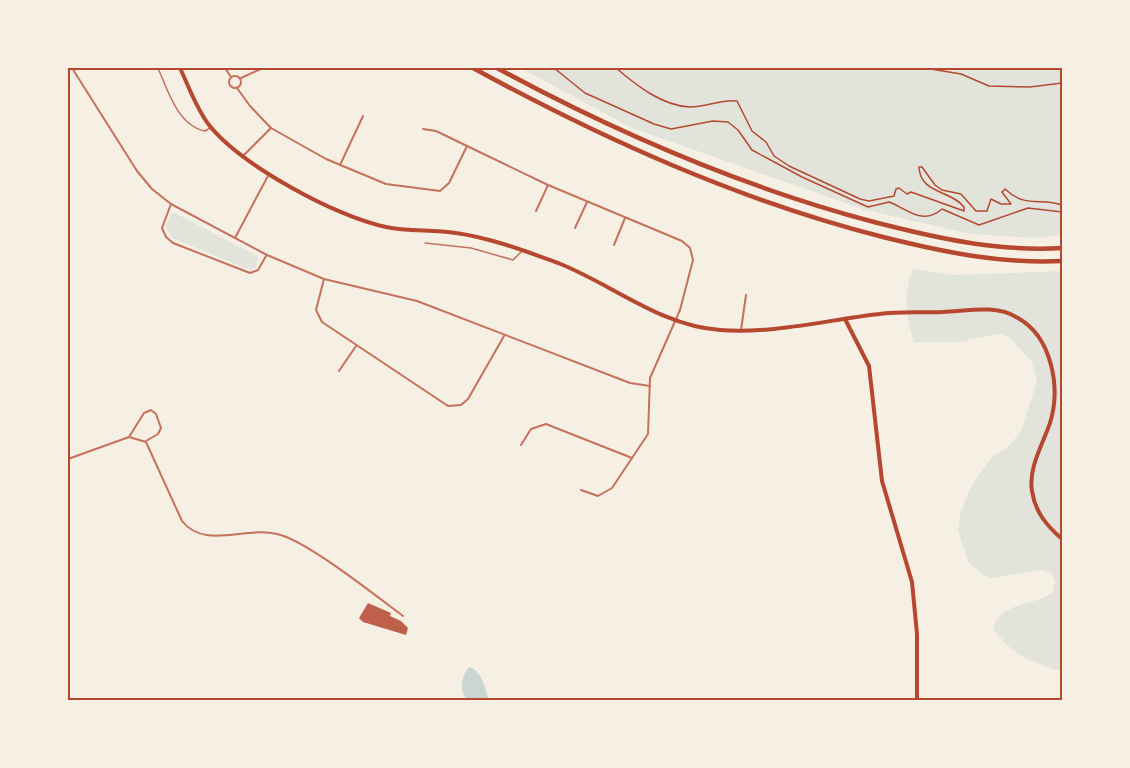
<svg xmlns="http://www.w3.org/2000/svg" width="1130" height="768" viewBox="0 0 1130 768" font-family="Lato,sans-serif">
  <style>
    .green { fill: #e2e4dc }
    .water { fill: #c9d6d2 }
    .building { fill: #bf614a }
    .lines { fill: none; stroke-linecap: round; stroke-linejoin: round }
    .path { stroke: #b5482f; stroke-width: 1.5 }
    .service { stroke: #c5725c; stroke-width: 1.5 }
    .minor { stroke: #c5725c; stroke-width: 2 }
    .secondary { stroke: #b5482f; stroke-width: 4 }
    .motorway { stroke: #b5482f; stroke-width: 4.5 }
    .neatline { fill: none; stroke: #b5482f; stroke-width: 2 }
  </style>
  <rect width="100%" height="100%" fill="#f6efe4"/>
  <g class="green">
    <polygon points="520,68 1062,68 1062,235 1035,238 970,234 862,209 632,128"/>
    <polygon points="173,212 258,256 256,268 250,270 172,238 165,226"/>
    <path d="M913 269 954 275 1062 271V672C1031 661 1013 657 993 628 1000 602 1035 606 1053 592L1055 581 1051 573 1041 570 992 578 984 575 968 562 958 530 961 511 972 485 991 458 1009 446 1021 431 1037 381 1032 362 1009 337 999 334 958 342H914C906 319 903 292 913 269Z"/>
  </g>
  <path class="water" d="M469 667C482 670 485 689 489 700H467C459 690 461 677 469 667Z"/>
  <polygon class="building" points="368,603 391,613 390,616 401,621 408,628 406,635 363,622 359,618"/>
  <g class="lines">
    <g class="path">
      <path d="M554 68 585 93 654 124 671 129 713 121 728 122 738 130 752 150 802 177 868 207 889 202C908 209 922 226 942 209L979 225 1028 208 1062 212"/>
      <path d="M616 68C636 85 662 106 690 107 706 107 722 99 737 101L752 131 766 142 774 156 789 166 860 199 869 201 894 196 896 189 899 188 907 194 911 192 964 211V207C951 190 920 194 919 167H922L935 185 942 190 961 194 976 211H987L991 199 1001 204H1011L1002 192 1005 189C1026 209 1041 197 1062 205"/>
      <polyline points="925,68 961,74 989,86 1030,87 1062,83"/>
    </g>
    <g class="service">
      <path d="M158 68C167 89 178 126 205 131L210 128"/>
      <polyline points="425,243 471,248 513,260 522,251"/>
    </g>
    <g class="minor">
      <polyline points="72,68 137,171 152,189 171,204 267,255 324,279 417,301 630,383 650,386"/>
      <polyline points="225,68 231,77"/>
      <circle cx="235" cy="82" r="6"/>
      <polyline points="241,78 263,68"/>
      <polyline points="237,88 250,106 271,128 326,159 386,184 440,191 449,183 467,146 436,131 423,129"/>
      <polyline points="467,146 548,185 682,241 690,248 693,260 680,310 650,378 648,434 612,488 598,496 581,490"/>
      <polyline points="243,156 271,128"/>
      <polyline points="340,165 363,116"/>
      <polyline points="171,204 162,228 166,237 173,243 250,273 258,270 266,256"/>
      <polyline points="536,211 548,185"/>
      <polyline points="575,228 587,202"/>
      <polyline points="235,238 269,174"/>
      <polyline points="614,245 625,218"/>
      <polyline points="324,279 316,310 322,322 448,406 461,405 468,399 504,336"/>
      <polyline points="741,330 746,295"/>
      <polyline points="339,371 356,346"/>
      <polyline points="129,437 144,413 151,410 156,414 161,428 158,434 146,441"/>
      <path d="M146 442 182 521C205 550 245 526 277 534 306 540 376 596 403 616"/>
      <polyline points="521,445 531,429 546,424 632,458"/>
      <polyline points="68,459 129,437 146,442"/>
    </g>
    <g class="secondary">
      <path d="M180 68C189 87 196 108 209 125 241 165 336 217 386 227 409 232 433 229 456 233 491 238 525 251 558 263 612 284 660 326 720 330 773 334 827 320 879 314 900 311 922 313 943 312 968 311 996 304 1018 318 1052 337 1061 388 1050 423 1043 444 1028 468 1032 491 1035 512 1047 526 1062 539"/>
      <polyline points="845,319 869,366 882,481 912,582 917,634 917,700"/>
    </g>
    <g class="motorway">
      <path d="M473 68C603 139 738 200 883 237 943 252 1000 264 1062 261"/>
      <path d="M497 68C617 133 742 187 874 222 936 238 998 252 1062 248"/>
    </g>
  </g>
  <rect width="1130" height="768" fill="none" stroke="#f6efe4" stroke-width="138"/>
  <rect x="69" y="69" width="992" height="630" class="neatline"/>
</svg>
